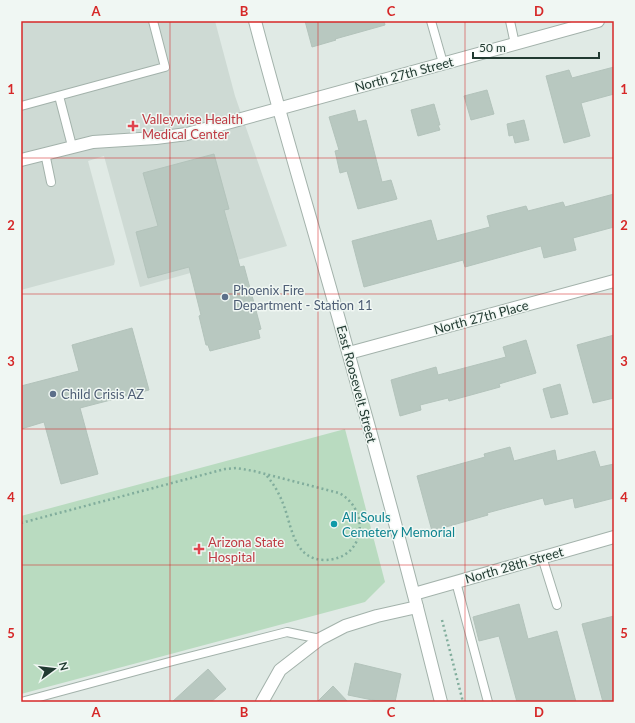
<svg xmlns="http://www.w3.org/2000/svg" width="635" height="723" viewBox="0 0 635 723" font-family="Lato,sans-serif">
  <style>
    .built { fill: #cedad4 }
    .green { fill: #b9dbc0 }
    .building { fill: #b8c8c0; stroke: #b3c3bb }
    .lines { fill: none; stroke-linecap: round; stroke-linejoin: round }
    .service-casing { stroke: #a3b2ab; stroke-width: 10 }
    .minor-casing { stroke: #a3b2ab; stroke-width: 14 }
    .tertiary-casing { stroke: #a3b2ab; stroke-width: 14 }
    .path { stroke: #81ad9c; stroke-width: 2.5; stroke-dasharray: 2 3; stroke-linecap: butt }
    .service { stroke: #fff; stroke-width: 8 }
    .minor { stroke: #fff; stroke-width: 12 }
    .tertiary { stroke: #fff; stroke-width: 12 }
    .grid { fill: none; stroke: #d62828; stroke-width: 1; stroke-opacity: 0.55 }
    .health-dot { fill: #e0444e; stroke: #f0f7f3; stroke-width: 1.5 }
    .service-dot { fill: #5c6f8a; stroke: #f0f7f3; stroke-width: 1.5 }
    .culture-dot { fill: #0f9aa8; stroke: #f0f7f3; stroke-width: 1.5 }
    .labels { text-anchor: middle; stroke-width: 3; stroke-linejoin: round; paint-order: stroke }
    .street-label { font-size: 13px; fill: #213a31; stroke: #f0f7f3 }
    .health-label { font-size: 13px; fill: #be3a42; stroke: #f0f7f3; text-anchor: start }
    .service-label { font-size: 13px; fill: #4e5e75; stroke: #f0f7f3; text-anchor: start }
    .culture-label { font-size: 13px; fill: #0d838f; stroke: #f0f7f3; text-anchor: start }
    .neatline { fill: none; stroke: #d62828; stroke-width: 1.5 }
    .grid-label { font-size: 13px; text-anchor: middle; font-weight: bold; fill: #d62828 }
  </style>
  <rect width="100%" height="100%" fill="#e0eae5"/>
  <polygon class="built" points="21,21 215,21 235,96 287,246 140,287 104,156 88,161 115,261 114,265 21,290"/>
  <polygon class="green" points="345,429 385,582 365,602 21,694 21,516"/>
  <g class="building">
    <polygon points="305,21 384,21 385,25 335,39 336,40 312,47"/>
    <polygon points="614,67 614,94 581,103 590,136 564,143 546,76 569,70 572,78"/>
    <polygon points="487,90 494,114 471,120 464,96"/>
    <polygon points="434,104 440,125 438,125 440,130 418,136 411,110"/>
    <polygon points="355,110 358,122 366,120 382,182 391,180 397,199 358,209 347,171 340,173 335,151 339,150 329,117"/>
    <polygon points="524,120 529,140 515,143 513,135 509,136 507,124"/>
    <polygon points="214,154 229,209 224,210 240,267 244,266 261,329 258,330 260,338 210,351 208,345 206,345 199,316 201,315 189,267 148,278 136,232 158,226 143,173"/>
    <polygon points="614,194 614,227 573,238 576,250 544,258 541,246 465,267 463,260 364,287 352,241 431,220 437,241 490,227 487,216 526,206 528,211 563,202 565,207"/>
    <polygon points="132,328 149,390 80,408 98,474 61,484 44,422 21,429 21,386 79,371 72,345"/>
    <polygon points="614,335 614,398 593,403 577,345"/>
    <polygon points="526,340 536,373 499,384 500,387 449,401 448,398 420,405 421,410 400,416 391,380 436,367 438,375 506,357 503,347"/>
    <polygon points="560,384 568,414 551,418 543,389"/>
    <polygon points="510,447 514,461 555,450 557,461 595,451 600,467 614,464 614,498 575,508 573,498 545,505 543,498 487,513 488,515 432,531 417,476 485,457 484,454"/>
    <polygon points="519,604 528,639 557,631 576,702 517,702 499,636 479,641 473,617"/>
    <polygon points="614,616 614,702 603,702 582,624"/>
    <polygon points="355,663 401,674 395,702 382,702 348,695"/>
    <polygon points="208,669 226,689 211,702 172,702"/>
    <polygon points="333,686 348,702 317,702"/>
  </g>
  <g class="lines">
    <g class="service-casing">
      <g id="service">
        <polyline points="431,21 443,63"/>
        <polyline points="510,21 515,44"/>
        <polyline points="59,96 72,146"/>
        <polyline points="21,106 165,67 153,21"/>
        <polyline points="45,153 51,182"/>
        <polyline points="542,557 557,605"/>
        <polyline points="456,582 488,702"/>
        <polyline points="21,702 173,661 287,632 320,639"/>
      </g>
    </g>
    <g class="minor-casing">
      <g id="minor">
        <polyline points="21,160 93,142 156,138 187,134 598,21"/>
        <polyline points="349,353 614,281"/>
        <polyline points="414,594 614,537"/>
        <polyline points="262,702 280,670 320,639 345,626 377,616 417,607"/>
      </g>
    </g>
    <g class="tertiary-casing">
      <path id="tertiary" d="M255 21C284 132 318 242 348 352 381 468 412 585 441 702"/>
    </g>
    <g class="path">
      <path d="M21 523 225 469 236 468 254 471 339 493C371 510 366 560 324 560 294 559 292 528 284 506 280 495 274 484 266 475"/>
      <polyline points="442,620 463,702"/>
    </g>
    <use href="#service" class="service"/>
    <use href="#minor" class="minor"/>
    <use href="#tertiary" class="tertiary"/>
  </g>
  <path class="grid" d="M170 21V702M318 21V702M465 21V702M21 158H614M21 294H614M21 429H614M21 565H614"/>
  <g class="health-dot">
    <path d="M131 120h4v4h4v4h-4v4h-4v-4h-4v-4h4z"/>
    <path d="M197 543h4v4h4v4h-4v4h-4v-4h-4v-4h4z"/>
  </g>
  <g class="service-dot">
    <circle cx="225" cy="297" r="4"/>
    <circle cx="53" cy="394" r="4"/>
  </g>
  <circle class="culture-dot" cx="334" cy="524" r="4"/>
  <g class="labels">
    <g class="street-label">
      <text transform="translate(404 74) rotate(-15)" y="5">North 27th Street</text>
      <text transform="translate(481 317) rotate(-15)" y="5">North 27th Place</text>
      <text transform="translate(357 384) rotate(75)" y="5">East Roosevelt Street</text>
      <text transform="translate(514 565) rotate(-16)" y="5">North 28th Street</text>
    </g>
    <g class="health-label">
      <text x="142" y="124">Valleywise Health<tspan x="142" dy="15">Medical Center</tspan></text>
      <text x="208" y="547">Arizona State<tspan x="208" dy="15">Hospital</tspan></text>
    </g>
    <g class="service-label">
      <text x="233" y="295">Phoenix Fire<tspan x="233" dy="15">Department - Station 11</tspan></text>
      <text x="61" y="399">Child Crisis AZ</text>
    </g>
    <g class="culture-label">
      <text x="342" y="522">All Souls<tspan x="342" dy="15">Cemetery Memorial</tspan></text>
    </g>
  </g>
  <rect width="635" height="723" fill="none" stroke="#f0f7f3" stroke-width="44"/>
  <g transform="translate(54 669) rotate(75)" stroke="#f0f7f3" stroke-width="3" paint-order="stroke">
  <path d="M0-3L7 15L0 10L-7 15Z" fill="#213a31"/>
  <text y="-6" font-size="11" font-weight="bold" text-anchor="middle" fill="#213a31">N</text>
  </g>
  <path d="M473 52v6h126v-6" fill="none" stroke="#213a31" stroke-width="2"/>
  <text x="479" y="52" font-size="12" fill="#213a31" stroke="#f0f7f3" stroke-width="3" paint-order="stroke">50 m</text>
  <rect x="22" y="22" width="591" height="679" class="neatline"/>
  <g class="grid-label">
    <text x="96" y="16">A</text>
    <text x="244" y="16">B</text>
    <text x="391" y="16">C</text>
    <text x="539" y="16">D</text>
    <text x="11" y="94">1</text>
    <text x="624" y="94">1</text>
    <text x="11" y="230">2</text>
    <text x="624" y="230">2</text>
    <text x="11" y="366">3</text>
    <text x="624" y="366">3</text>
    <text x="11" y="502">4</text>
    <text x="624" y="502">4</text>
    <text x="11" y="638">5</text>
    <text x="624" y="638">5</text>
    <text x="96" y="717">A</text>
    <text x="244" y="717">B</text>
    <text x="391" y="717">C</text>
    <text x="539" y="717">D</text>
  </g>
</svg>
